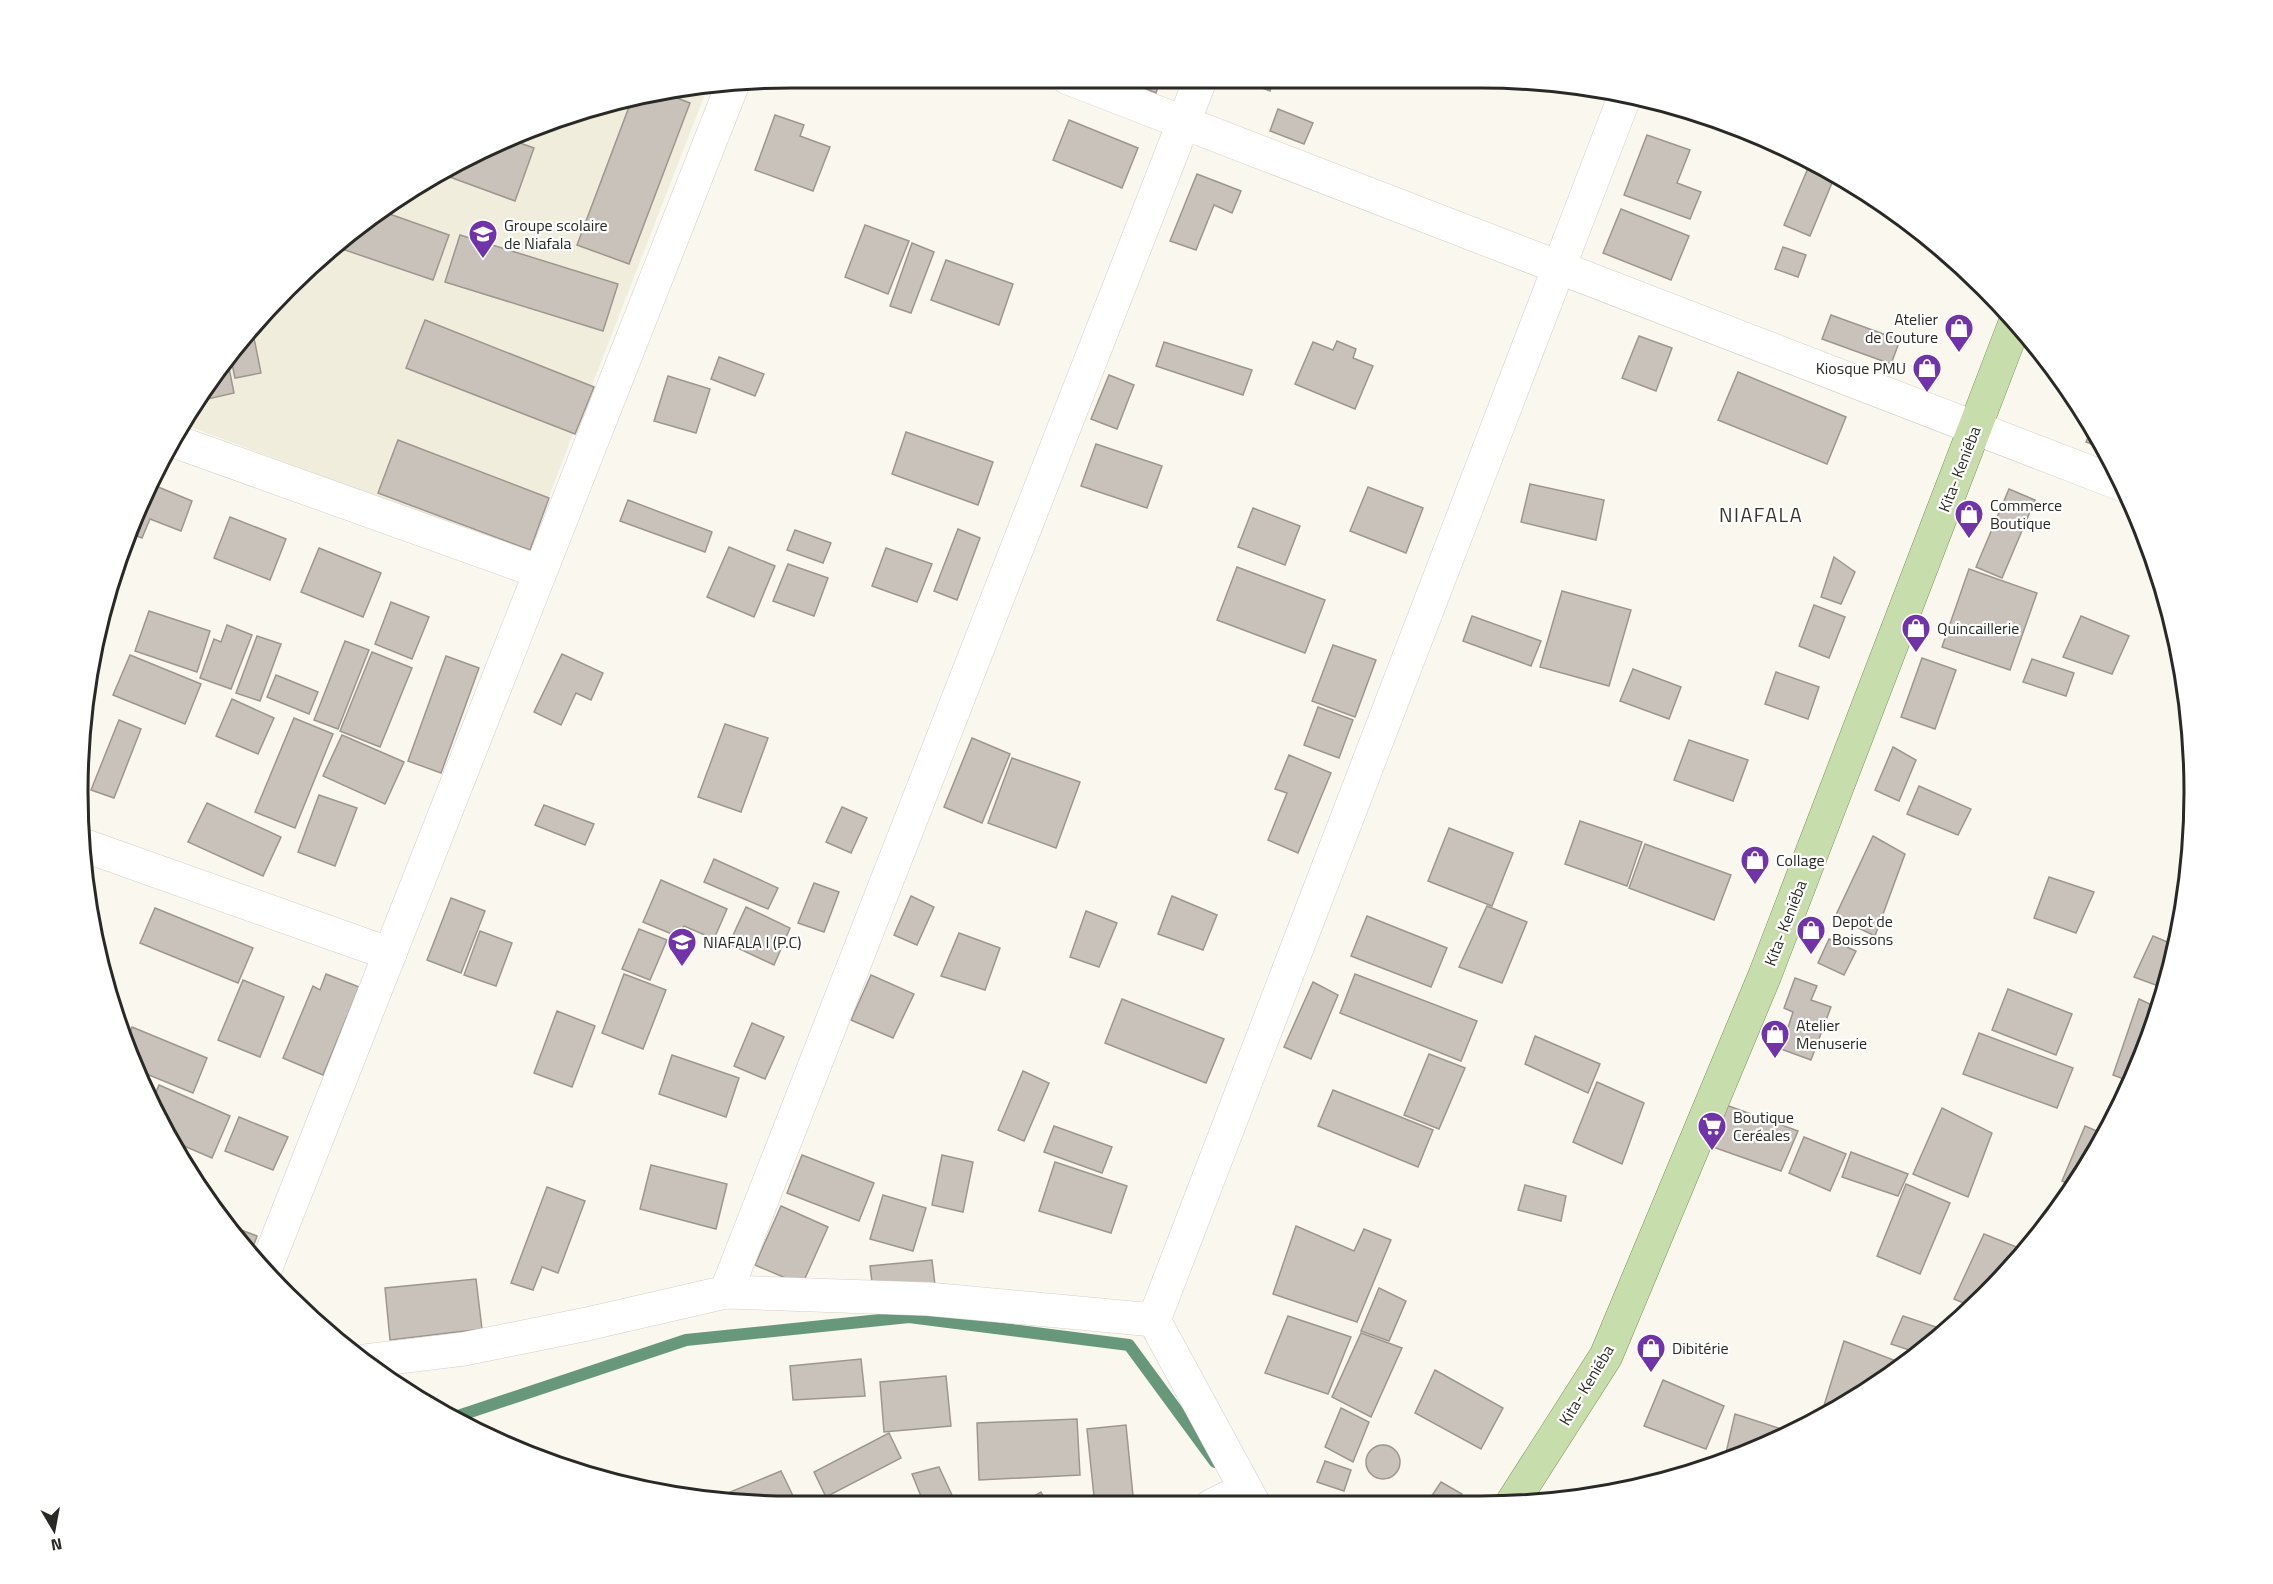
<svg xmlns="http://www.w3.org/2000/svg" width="2273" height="1584" viewBox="0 0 2273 1584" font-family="'Titillium Web',sans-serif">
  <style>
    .built { fill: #f0eddc }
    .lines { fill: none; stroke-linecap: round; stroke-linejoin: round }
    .stream { stroke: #67987b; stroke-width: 12 }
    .building { fill: #c9c2bb; stroke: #9d968f; stroke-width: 1.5 }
    .minor-casing { stroke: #d1cfc6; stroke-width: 34 }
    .major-casing { stroke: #799059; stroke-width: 34 }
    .minor { stroke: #fff; stroke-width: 33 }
    .major { stroke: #c8ddac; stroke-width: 33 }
    .labels { text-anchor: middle; stroke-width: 4.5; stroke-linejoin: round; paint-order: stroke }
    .poi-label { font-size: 16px; fill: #292925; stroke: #fff; text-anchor: start }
    .street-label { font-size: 16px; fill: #292925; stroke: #fff }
    .quarter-label { font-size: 20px; letter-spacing: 1.5px; fill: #35342d; stroke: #fff }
    .rim { fill: none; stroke: #292925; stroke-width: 3 }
  </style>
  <rect width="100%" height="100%" fill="#faf8ee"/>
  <polygon class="built" points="707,89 527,553 183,424 198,396 255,321 396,198 477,151 607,102"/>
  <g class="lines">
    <polyline class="stream" points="455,1417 686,1340 909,1317 1129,1345 1215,1462"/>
  </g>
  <g class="building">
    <polygon points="1120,78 1161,78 1156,93"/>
    <polygon points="1243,78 1274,78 1270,91 1242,80"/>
    <polygon points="667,94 690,103 629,264 577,245 632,99"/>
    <polygon points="1278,109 1313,123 1304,144 1270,131"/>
    <polygon points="775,115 804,125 800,136 830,147 813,191 755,170"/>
    <polygon points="1069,120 1138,148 1122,188 1053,160"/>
    <polygon points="1647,135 1690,150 1677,183 1701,192 1690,219 1624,195"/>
    <polygon points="509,139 534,148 515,201 439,173 477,151"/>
    <polygon points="1811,161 1836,173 1810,236 1784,225"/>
    <polygon points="1197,174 1241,191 1232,213 1214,205 1196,250 1170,241"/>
    <polygon points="1621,209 1689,236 1671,280 1603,253"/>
    <polygon points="381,211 449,235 433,280 339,248"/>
    <polygon points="865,225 909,241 888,294 845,277"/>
    <polygon points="460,235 618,284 603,331 445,282"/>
    <polygon points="912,243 934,252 911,313 890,306"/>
    <polygon points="1783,247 1806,255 1798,277 1775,269"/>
    <polygon points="946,260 1013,284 999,325 931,300"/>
    <polygon points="1831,315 1900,340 1891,364 1822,339"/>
    <polygon points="425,320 594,387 575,434 406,368"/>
    <polygon points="253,333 261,373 235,378 230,354 245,335"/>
    <polygon points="1639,336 1672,348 1656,391 1622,378"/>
    <polygon points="1337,341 1356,349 1353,358 1373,366 1355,409 1295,384 1313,342 1333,350"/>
    <polygon points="1164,342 1252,370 1243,395 1156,366"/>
    <polygon points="719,357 764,374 755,396 711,379"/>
    <polygon points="227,358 234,393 195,402 198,396"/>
    <polygon points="1738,372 1846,417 1827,464 1718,420"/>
    <polygon points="1109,375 1134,385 1117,429 1091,419"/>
    <polygon points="668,376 710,389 696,433 654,421"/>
    <polygon points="2092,428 2103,448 2086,442"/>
    <polygon points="906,432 993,462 978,505 892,474"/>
    <polygon points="398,440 549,498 530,550 378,493"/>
    <polygon points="1096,444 1162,466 1147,508 1081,486"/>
    <polygon points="151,484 192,501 181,531 150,519 142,538 129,533 132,518"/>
    <polygon points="1530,484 1604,500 1596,540 1521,522"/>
    <polygon points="1368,487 1423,508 1406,553 1350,531"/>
    <polygon points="2009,489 2035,500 2002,578 1976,567"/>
    <polygon points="628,500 712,532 705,552 620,521"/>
    <polygon points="1253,508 1300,526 1285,565 1238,547"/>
    <polygon points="230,517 286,539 270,580 214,558"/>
    <polygon points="958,529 980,538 957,600 934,591"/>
    <polygon points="795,530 831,543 823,563 787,550"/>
    <polygon points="729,547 775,566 754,617 707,597"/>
    <polygon points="319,548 381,573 363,617 301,592"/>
    <polygon points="886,548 932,564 917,602 872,586"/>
    <polygon points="1834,557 1855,572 1841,604 1821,597"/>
    <polygon points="788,564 828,578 814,616 773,601"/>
    <polygon points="1237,567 1325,600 1305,653 1217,620"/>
    <polygon points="1969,569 2037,593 2010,670 1942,647"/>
    <polygon points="1562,591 1631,610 1609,686 1540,667"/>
    <polygon points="391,602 429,617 412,659 375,644"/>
    <polygon points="1814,605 1845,617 1829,658 1799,646"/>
    <polygon points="149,611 210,631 197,672 135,651"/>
    <polygon points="1472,616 1541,641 1531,666 1463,641"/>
    <polygon points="2081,616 2129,636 2112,674 2063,657"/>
    <polygon points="227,625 252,635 231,689 200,678 214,639 221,642"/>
    <polygon points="257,636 281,644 260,701 236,693"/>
    <polygon points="345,641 369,650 338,729 314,720"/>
    <polygon points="1333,645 1376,660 1355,717 1312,701"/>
    <polygon points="372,652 412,668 380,747 340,731"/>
    <polygon points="562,654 603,673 591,700 576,693 561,725 534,712"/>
    <polygon points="130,655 201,684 185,724 113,695"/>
    <polygon points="446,656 479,668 441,773 408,761"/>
    <polygon points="1922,658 1956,670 1935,729 1901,717"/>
    <polygon points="2032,659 2074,673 2066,696 2023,682"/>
    <polygon points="1633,669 1681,687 1669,719 1620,701"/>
    <polygon points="1776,672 1819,687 1808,719 1765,704"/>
    <polygon points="276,675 318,692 309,714 267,697"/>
    <polygon points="232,699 274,718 258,754 216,736"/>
    <polygon points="1318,707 1353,720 1339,758 1304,745"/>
    <polygon points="294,718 333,734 295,828 255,812"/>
    <polygon points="119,720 141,729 114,798 91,790"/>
    <polygon points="725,724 768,738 741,812 698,797"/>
    <polygon points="342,735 404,762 385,804 323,776"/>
    <polygon points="972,738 1010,754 982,823 944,807"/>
    <polygon points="1689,740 1748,760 1733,801 1674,780"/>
    <polygon points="1893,747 1916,760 1899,801 1875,790"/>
    <polygon points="1289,755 1331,773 1298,853 1268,840 1287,793 1275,789"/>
    <polygon points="1012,758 1080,782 1056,848 988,823"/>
    <polygon points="1919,786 1971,809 1958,835 1907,814"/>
    <polygon points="319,795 357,808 335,866 298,852"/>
    <polygon points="207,803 281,837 263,876 188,842"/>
    <polygon points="544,805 594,824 585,845 535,825"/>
    <polygon points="842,807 867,818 851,853 826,842"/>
    <polygon points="1580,821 1642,842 1627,886 1565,864"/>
    <polygon points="1449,828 1513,853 1492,906 1428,881"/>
    <polygon points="1873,836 1905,854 1875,936 1835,917"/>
    <polygon points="1645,844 1731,875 1714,920 1629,888"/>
    <polygon points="714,859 778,888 768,909 704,882"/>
    <polygon points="2049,877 2094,892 2076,933 2034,918"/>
    <polygon points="661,880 727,909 714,939 684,926 679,937 643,922"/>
    <polygon points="814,883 839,892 824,932 798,923"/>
    <polygon points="911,896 934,907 917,945 894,935"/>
    <polygon points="1172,896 1217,915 1203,950 1158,934"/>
    <polygon points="451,898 485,911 461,973 427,960"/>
    <polygon points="1487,906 1527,922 1502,983 1459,967"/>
    <polygon points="746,907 790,928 774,965 729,944"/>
    <polygon points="155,908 253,948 238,983 140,943"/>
    <polygon points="1086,911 1117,923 1099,967 1070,957"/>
    <polygon points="1367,916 1447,948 1431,987 1351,956"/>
    <polygon points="639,929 667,940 650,980 622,969"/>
    <polygon points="480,931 512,943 496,986 464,975"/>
    <polygon points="959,933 1000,948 985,990 941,976"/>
    <polygon points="2153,936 2177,946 2164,988 2134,977"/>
    <polygon points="1829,939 1856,951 1844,975 1818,963"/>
    <polygon points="326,974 359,987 323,1075 283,1058 313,986 320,990"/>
    <polygon points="624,974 666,990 643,1049 602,1033"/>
    <polygon points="1355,974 1477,1021 1461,1061 1340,1013"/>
    <polygon points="871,975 914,994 893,1038 851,1020"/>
    <polygon points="1795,978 1817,986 1811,1000 1831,1007 1811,1060 1781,1049 1793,1012 1784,1008"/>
    <polygon points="243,980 284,997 260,1057 218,1040"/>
    <polygon points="1313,982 1338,995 1311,1059 1284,1047"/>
    <polygon points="2008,989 2072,1014 2056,1055 1992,1030"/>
    <polygon points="1122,999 1224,1039 1206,1083 1105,1043"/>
    <polygon points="2139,999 2158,1008 2141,1066 2132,1082 2113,1075"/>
    <polygon points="557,1011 595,1026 572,1087 534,1073"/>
    <polygon points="752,1023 784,1037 765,1079 734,1066"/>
    <polygon points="132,1027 207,1058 193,1093 139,1071 128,1037"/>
    <polygon points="1979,1033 2073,1068 2057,1108 1963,1074"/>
    <polygon points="1535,1036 1600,1064 1588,1093 1525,1064"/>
    <polygon points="1429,1054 1465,1068 1439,1129 1404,1115"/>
    <polygon points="672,1055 739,1078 726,1117 659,1094"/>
    <polygon points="1023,1071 1049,1083 1024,1141 998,1130"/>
    <polygon points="1597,1082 1644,1103 1622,1164 1573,1142"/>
    <polygon points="159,1085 230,1116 212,1158 170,1140 151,1104"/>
    <polygon points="1333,1090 1433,1130 1418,1167 1318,1126"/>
    <polygon points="1726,1105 1798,1131 1781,1171 1713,1147"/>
    <polygon points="1942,1108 1992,1133 1968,1197 1913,1174"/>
    <polygon points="239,1117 288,1137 273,1170 225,1151"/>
    <polygon points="1054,1126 1112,1147 1102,1173 1044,1152"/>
    <polygon points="2085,1126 2104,1134 2076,1187 2062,1181"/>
    <polygon points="1804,1137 1846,1154 1830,1191 1789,1173"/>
    <polygon points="1851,1152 1908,1174 1898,1196 1842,1177"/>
    <polygon points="802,1155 874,1183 859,1221 787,1193"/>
    <polygon points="942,1155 973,1162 963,1212 932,1205"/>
    <polygon points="1055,1162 1127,1186 1111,1233 1039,1211"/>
    <polygon points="651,1165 727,1184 716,1229 640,1209"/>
    <polygon points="1906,1184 1950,1203 1920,1274 1877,1256"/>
    <polygon points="1525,1185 1566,1196 1561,1221 1518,1210"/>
    <polygon points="547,1187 585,1201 558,1273 542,1267 533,1290 511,1283"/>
    <polygon points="883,1195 926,1208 913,1251 870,1239"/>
    <polygon points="781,1206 828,1227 802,1285 755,1265"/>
    <polygon points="228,1225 257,1236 251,1253"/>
    <polygon points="1296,1226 1354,1251 1364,1229 1391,1240 1357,1322 1273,1294"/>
    <polygon points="1984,1234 2024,1250 1986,1297 1973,1307 1954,1299"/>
    <polygon points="932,1260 935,1285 873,1291 870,1266"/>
    <polygon points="476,1279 482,1329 390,1340 385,1288"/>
    <polygon points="1379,1288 1406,1301 1389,1341 1361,1331"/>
    <polygon points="1288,1316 1351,1337 1328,1394 1265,1373"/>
    <polygon points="1903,1316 1945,1330 1918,1353 1891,1344"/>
    <polygon points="1361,1333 1402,1348 1371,1417 1332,1397"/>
    <polygon points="1844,1341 1904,1364 1878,1385 1829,1414 1822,1412"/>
    <polygon points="861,1359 865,1396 793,1400 790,1366"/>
    <polygon points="1435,1370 1503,1408 1481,1449 1415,1413"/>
    <polygon points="946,1376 951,1426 884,1432 880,1382"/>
    <polygon points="1663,1380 1724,1406 1706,1449 1644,1426"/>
    <polygon points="1341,1408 1369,1422 1353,1462 1325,1447"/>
    <polygon points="1735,1414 1794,1433 1725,1457"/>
    <polygon points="1077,1419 1080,1475 979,1480 977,1423"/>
    <polygon points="1126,1425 1134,1506 1095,1506 1087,1429"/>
    <polygon points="889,1433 901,1458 826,1497 814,1472"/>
    <circle cx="1383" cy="1462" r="17"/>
    <polygon points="1325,1461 1351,1470 1344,1491 1317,1482"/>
    <polygon points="939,1467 957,1506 925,1506 912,1474"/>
    <polygon points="781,1471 798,1506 716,1498"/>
    <polygon points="1441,1482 1462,1494 1454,1506 1425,1506"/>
    <polygon points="1041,1492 1049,1506 1017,1506"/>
    <polygon points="822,1498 826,1506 808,1506"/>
  </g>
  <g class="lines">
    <g class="minor-casing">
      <g id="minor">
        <polyline points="1068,78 2123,485"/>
        <polyline points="174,441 540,572"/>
        <polyline points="83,845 390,954"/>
        <polyline points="265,1270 732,86"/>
        <polyline points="726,1292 1201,78"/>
        <polyline points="1154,1320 1626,93"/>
        <polyline points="365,1361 464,1349 587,1324 726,1292 928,1299 1154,1320 1255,1506"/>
        <polyline points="1211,1506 1245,1489"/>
      </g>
    </g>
    <g class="major-casing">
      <polyline id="major" points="1512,1503 1606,1356 1765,975 2015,323"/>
    </g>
    <use href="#minor" class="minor"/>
    <use href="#major" class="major"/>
  </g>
  <defs>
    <g id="school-pin" transform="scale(1.5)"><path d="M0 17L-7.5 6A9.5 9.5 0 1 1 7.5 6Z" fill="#7133a8" stroke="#fff"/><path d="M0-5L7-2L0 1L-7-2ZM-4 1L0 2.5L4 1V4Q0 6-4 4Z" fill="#fff"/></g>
    <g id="shop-pin" transform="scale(1.5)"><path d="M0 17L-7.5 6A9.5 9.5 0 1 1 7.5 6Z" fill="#7133a8" stroke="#fff"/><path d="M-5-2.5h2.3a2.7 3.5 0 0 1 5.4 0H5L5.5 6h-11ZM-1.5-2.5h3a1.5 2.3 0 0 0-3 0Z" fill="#fff"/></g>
    <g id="supermarket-pin" transform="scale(1.5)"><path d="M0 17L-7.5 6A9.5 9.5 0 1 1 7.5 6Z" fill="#7133a8" stroke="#fff"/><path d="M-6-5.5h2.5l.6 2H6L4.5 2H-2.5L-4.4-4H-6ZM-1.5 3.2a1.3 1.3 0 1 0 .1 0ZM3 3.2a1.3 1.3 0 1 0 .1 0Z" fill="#fff"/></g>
  </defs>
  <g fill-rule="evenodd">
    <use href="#school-pin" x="483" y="234"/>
    <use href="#shop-pin" x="1959" y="328"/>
    <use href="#shop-pin" x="1927" y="368"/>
    <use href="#shop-pin" x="1969" y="514"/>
    <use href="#shop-pin" x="1916" y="628"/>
    <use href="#shop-pin" x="1755" y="860"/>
    <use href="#shop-pin" x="1811" y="930"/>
    <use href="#school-pin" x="682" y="942"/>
    <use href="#shop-pin" x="1775" y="1034"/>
    <use href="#supermarket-pin" x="1712" y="1126"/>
    <use href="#shop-pin" x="1651" y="1348"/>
  </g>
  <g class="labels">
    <g class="poi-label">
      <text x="504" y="231">Groupe scolaire<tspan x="504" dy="18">de Niafala</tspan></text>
      <text x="1938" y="325" text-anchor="end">Atelier<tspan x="1938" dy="18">de Couture</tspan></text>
      <text x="1906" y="374" text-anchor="end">Kiosque PMU</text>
      <text x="1990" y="511">Commerce<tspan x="1990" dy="18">Boutique</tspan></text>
      <text x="1937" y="634">Quincaillerie</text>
      <text x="1776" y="866">Collage</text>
      <text x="1832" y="927">Depot de<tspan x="1832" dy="18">Boissons</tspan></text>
      <text x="703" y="948">NIAFALA I (P.C)</text>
      <text x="1796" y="1031">Atelier<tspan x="1796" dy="18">Menuserie</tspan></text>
      <text x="1733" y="1123">Boutique<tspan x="1733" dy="18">Ceréales</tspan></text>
      <text x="1672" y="1354">Dibitérie</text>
    </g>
    <g class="street-label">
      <text transform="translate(1959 469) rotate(-69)" y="6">Kita- Keniéba</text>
      <text transform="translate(1785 923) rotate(-69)" y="6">Kita- Keniéba</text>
      <text transform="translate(1586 1385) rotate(-59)" y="6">Kita- Keniéba</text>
    </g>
    <g class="quarter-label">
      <text x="1761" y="522">NIAFALA</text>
    </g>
  </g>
  <path d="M0 0H2273V1584H0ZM792 88H1480A704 704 0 0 1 2184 792V792A704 704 0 0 1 1480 1496H792A704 704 0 0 1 88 792V792A704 704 0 0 1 792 88Z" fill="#fff" fill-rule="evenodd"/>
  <path class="rim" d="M792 88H1480A704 704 0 0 1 2184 792V792A704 704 0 0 1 1480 1496H792A704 704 0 0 1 88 792V792A704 704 0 0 1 792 88Z"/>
  <g transform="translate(54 1530) rotate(170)" stroke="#ffffff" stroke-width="4.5" paint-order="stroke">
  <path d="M0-4.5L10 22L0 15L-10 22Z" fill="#292925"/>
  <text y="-9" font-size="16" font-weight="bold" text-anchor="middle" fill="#292925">N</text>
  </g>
</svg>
